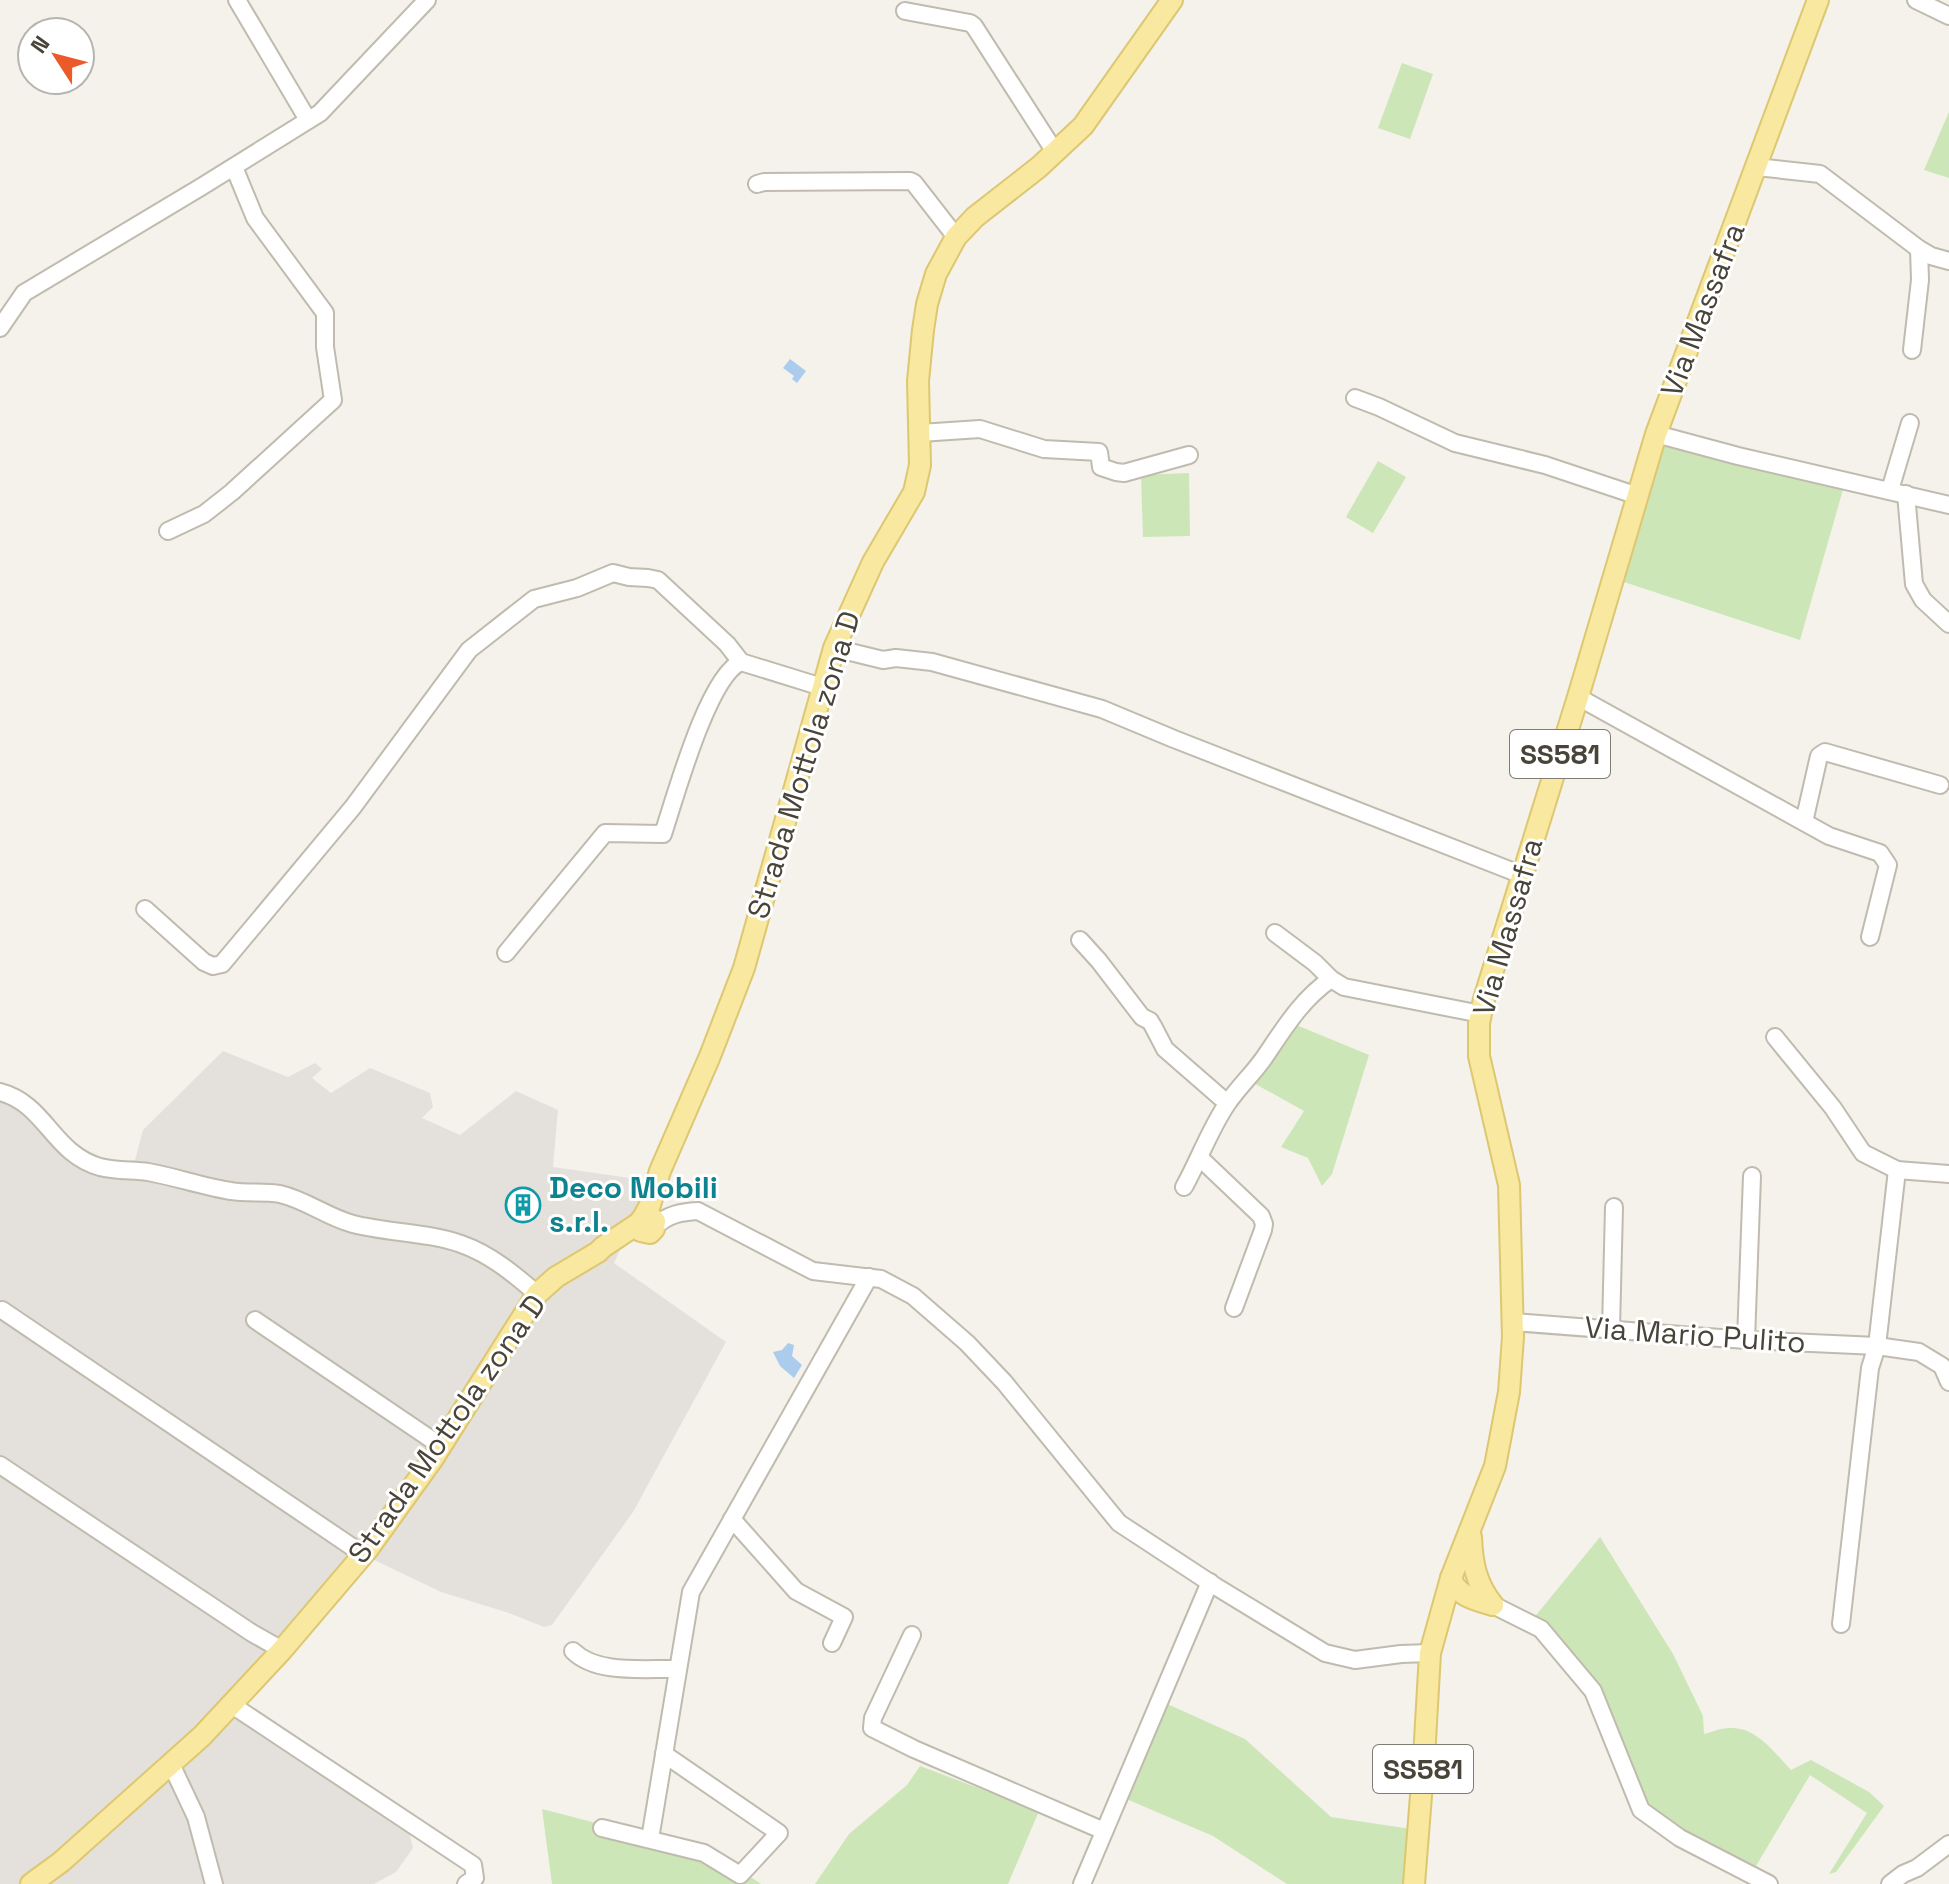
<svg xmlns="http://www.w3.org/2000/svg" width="1949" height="1884" viewBox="0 0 1949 1884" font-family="'Space Grotesk',sans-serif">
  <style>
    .industrial { fill: #e4e1dc }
    .green { fill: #cce6b7 }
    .water { fill: #accced }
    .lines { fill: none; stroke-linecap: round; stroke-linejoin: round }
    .minor-casing { stroke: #c0bbae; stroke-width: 20 }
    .major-casing { stroke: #ddc770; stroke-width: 24 }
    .minor { stroke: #fff; stroke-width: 16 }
    .major { stroke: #f8e8a0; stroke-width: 20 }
    .labels { text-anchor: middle; stroke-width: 6; stroke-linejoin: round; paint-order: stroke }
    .shield { fill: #fff; stroke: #7f7c74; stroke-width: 2 }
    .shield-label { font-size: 28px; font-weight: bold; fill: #484439 }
    .street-label { font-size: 30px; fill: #484439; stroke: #fff }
    .culture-label { font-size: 30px; font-weight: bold; fill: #0d838f; stroke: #fff; text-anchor: start }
  </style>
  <rect width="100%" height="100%" fill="#f4f2eb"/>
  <polygon class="industrial" points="223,1051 288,1077 315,1063 322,1069 312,1078 331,1093 370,1068 430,1093 433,1107 422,1118 460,1135 516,1091 558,1110 553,1167 651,1181 614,1263 726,1342 633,1512 552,1625 544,1627 509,1613 441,1592 364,1555 226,1707 408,1827 413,1848 396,1872 374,1884 0,1884 0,1092 102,1168 135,1160 143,1130"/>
  <g class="green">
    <polygon points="1402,63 1433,74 1410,139 1378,128"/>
    <polygon points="1949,112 1949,178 1924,170"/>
    <polygon points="1660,438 1844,486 1800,640 1615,579"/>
    <polygon points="1378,461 1406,477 1373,533 1346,517"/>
    <polygon points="1189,473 1190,536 1143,537 1141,475"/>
    <polygon points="1289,1022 1369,1055 1332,1174 1322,1186 1308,1158 1281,1147 1304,1111 1250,1081"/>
    <path d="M1600 1537 1673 1654 1703 1716 1704 1734C1712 1732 1721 1728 1729 1728 1756 1726 1774 1752 1791 1770L1811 1760 1869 1792 1884 1806 1836 1872 1829 1874 1867 1813 1810 1775 1756 1866 1652 1815 1584 1676 1533 1619Z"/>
    <polygon points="1165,1703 1245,1739 1331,1817 1411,1829 1407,1884 1287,1884 1213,1836 1124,1798"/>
    <polygon points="920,1766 1039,1811 1008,1884 815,1884 849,1834 907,1785"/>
    <polygon points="542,1809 716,1854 761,1884 552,1884"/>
  </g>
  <g class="water">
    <polygon points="790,359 806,371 797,383 792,379 794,376 783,368"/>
    <polygon points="788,1343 794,1345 792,1356 802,1365 794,1378 780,1366 773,1352 782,1350"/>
  </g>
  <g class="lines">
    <g class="minor-casing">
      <g id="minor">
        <polyline points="237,0 308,120"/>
        <polyline points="1916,0 1949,16"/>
        <polyline points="905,11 970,23 974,26 1055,152"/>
        <polyline points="1757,167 1820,174 1919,249 1931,256 1949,261"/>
        <polyline points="757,184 764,182 910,181 914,183 956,237"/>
        <polyline points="0,328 24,293 201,187 320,113 427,0"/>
        <polyline points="1912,350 1920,280 1919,249"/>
        <polyline points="1355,398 1379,407 1455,443 1545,465 1638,496"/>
        <polyline points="920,433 980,429 1044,449 1099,452 1101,467 1116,472 1124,473 1189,455"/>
        <polyline points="1656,434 1738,456 1949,505"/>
        <polyline points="1890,490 1910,423"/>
        <polyline points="1906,494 1914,584 1923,600 1949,624"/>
        <polyline points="168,531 204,514 232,492 333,400 325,347 325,313 255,218 234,167"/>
        <polyline points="834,648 883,660 896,658 932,662 1102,709 1174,739 1522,875"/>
        <polyline points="1578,697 1829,836 1880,853 1888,865 1870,937"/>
        <polyline points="1804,822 1819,756 1825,752 1940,785"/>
        <polyline points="145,909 204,962 213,966 222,964 353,807 469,650 534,599 577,588 613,573 629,577 648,578 658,580 727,644 741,662 822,687"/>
        <polyline points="1275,933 1315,963 1331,979 1344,987 1481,1014"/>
        <polyline points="1080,940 1099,961 1142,1017 1150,1021 1153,1026 1165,1049 1227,1103"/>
        <path d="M506 953 605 833 663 834C675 798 708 676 741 662"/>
        <polyline points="1775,1037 1833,1108 1863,1153 1897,1170 1949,1174"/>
        <path d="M0 1092C46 1104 52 1153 100 1167 115 1171 133 1170 148 1172 176 1177 204 1187 231 1191 247 1194 264 1191 280 1194 306 1200 327 1217 353 1224 388 1233 427 1232 461 1244 490 1254 514 1274 537 1294"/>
        <polyline points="1200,1158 1261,1216 1264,1224 1263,1230 1234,1308"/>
        <path d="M1184 1187C1199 1160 1210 1129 1227 1104 1239 1086 1255 1072 1266 1055 1285 1027 1302 999 1331 979"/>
        <path d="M655 1227C667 1214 682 1212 698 1211L813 1271 881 1279 913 1296 967 1343 1004 1382 1119 1523 1215 1586 1325 1653 1355 1660 1401 1654 1430 1653"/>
        <polyline points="2,1310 364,1555"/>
        <polyline points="255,1320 441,1446"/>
        <polyline points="1513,1322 1746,1340 1877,1346 1919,1352 1942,1366 1949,1382"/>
        <polyline points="1611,1329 1614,1207"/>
        <polyline points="1746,1340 1752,1176"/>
        <polyline points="0,1465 252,1633 282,1650"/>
        <polyline points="732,1519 796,1591 844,1617 832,1643"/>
        <polyline points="1493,1605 1541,1629 1593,1691 1641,1810 1680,1838 1769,1884"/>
        <polyline points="1841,1624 1870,1368 1877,1346 1897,1170"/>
        <polyline points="912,1635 873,1718 872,1728 914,1749 1104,1831"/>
        <path d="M573 1651C597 1675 646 1668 678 1669"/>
        <polyline points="232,1705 473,1865 475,1878 466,1884"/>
        <polyline points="171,1764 196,1817 214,1884"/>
        <polyline points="602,1828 704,1853 740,1875 779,1833 664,1754"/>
        <polyline points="650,1839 691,1592 869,1277"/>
        <polyline points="1082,1884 1210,1582"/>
        <polyline points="1890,1884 1903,1874 1917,1868 1949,1844"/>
      </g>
    </g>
    <g class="major-casing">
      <g id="major">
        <polyline points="644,1216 650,1216 655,1221 654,1229 650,1233 641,1231 639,1223 644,1216 650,1205 660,1171 710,1056 744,968 834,648 873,562 914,492 920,465 918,381 923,330 927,304 936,274 956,237 975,217 1039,167 1083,126 1172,0"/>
        <path d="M1471 1537C1472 1563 1476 1584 1493 1605"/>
        <path d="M1451 1578C1456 1596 1476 1600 1493 1605"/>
        <polyline points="31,1884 61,1862 202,1736 282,1650 368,1549 432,1460 537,1294 556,1277 598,1252 603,1247 639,1223"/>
        <polyline points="1414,1884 1424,1758 1430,1653 1451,1578 1495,1466 1509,1392 1513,1337 1509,1185 1479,1056 1479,1023 1484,999 1578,697 1656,434 1818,0"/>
      </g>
    </g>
    <use href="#minor" class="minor"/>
    <use href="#major" class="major"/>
  </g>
  <defs>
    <g id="building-ring" transform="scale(1.8)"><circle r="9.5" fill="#fff" stroke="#0f9aa8" stroke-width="1.5"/><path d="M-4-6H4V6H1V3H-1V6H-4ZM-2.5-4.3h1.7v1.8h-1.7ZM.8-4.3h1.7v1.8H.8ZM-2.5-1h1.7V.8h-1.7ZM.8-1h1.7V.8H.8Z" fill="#0f9aa8"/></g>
  </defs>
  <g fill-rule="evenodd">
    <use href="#building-ring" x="523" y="1205"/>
  </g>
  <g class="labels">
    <g class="shield">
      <rect x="1510" y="730" width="100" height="48" rx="6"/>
      <rect x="1373" y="1745" width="100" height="48" rx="6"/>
    </g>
    <g class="shield-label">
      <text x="1560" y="764">SS581</text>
      <text x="1423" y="1779">SS581</text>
    </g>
    <g class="street-label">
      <text transform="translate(1703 310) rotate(-69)" y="10">Via Massafra</text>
      <text transform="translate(804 765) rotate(-73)" y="10">Strada Mottola zona D</text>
      <text transform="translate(1508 927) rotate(-74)" y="10">Via Massafra</text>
      <text transform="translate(1695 1335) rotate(4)" y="10">Via Mario Pulito</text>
      <text transform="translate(447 1429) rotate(-55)" y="10">Strada Mottola zona D</text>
    </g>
    <g class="culture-label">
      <text x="549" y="1198">Deco Mobili<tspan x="549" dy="34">s.r.l.</tspan></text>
    </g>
  </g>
  <g transform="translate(56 56) rotate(306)"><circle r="38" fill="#ffffff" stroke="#b6b4b0" stroke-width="2"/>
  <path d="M0-6L14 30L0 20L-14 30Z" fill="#ed5a2a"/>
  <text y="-12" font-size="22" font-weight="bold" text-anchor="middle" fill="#484439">N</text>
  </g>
</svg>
